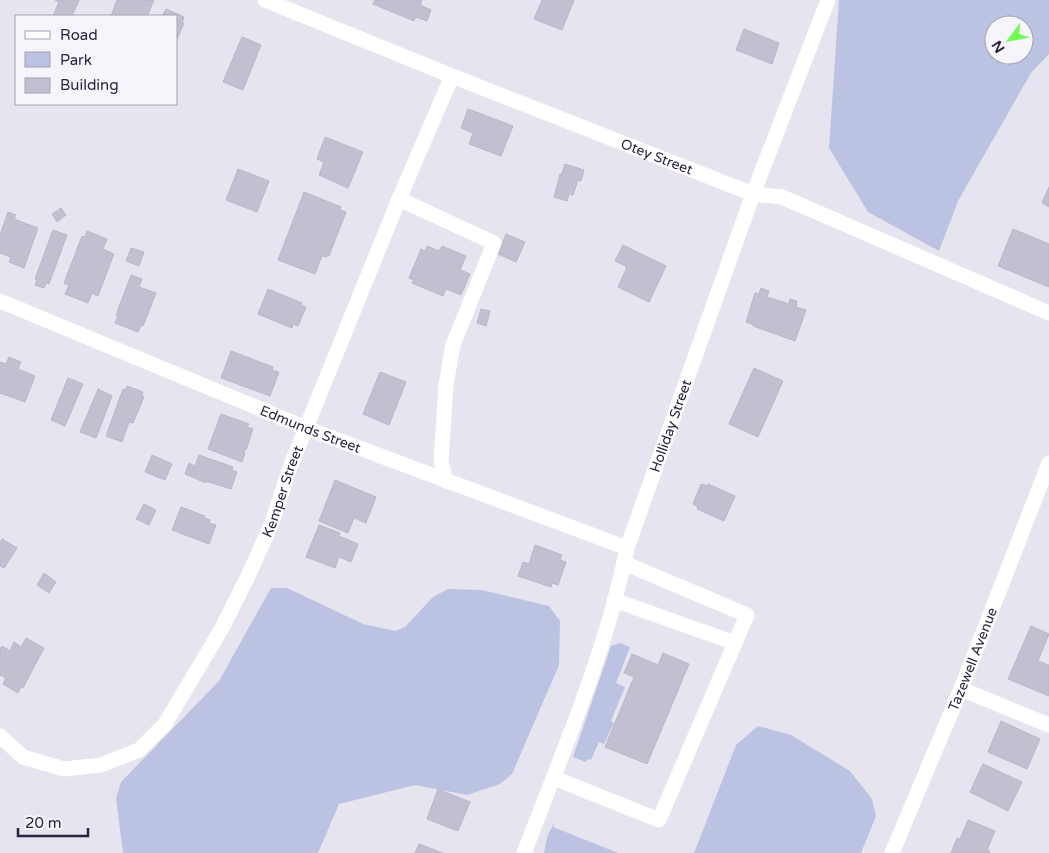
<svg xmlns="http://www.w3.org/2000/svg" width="1049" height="853" viewBox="0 0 1049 853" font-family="'Varela Round',sans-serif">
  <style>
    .green { fill: #bcc2e1; fill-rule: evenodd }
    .building { fill: #c2c0d0; stroke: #b9b6c9 }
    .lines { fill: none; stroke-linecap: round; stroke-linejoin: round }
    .minor { stroke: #fff; stroke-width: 15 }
    .labels { text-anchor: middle; stroke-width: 5; stroke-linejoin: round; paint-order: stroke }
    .street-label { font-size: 14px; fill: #2c2242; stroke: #f6f5fb }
  </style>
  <rect width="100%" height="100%" fill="#e6e4ef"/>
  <g class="green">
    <path d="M839 0H1049V54L1031 73 958 201 939 251 868 212 829 148ZM994 25H1024V55H994Z"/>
    <polygon points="271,588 287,588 363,624 395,631 405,627 433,597 448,589 482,590 549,606 560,621 559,665 512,774 500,784 467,795 415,785 339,804 318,853 123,853 116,798 121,782 219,681"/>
    <polygon points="620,643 630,647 616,683 625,687 611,721 614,723 604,744 599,742 591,760 588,759 586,762 573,757 611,646"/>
    <polygon points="758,726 791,735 850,771 872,799 876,816 861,853 694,853 736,745"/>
    <polygon points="555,821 553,827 618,853 544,853 547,837"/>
  </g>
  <g class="building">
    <polygon points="55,0 79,0 72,16 53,16 59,2"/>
    <polygon points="117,0 154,0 147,16 111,16"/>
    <polygon points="375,0 422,0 420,5 431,10 427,21 416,17 414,21 373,4"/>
    <polygon points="542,0 574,0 562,30 534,19"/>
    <polygon points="166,9 184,17 182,23 184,23 176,42 176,16 162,16"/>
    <polygon points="744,29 779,43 772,64 736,50"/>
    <polygon points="242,37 261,45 243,90 223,82"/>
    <polygon points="468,109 513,126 501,156 469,144 473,133 461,128"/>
    <polygon points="325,137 363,152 348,188 319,175 324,162 317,159"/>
    <polygon points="565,164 584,170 581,181 578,180 573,195 569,194 567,201 554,197 560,174 562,174"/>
    <polygon points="238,169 269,181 257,212 226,200"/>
    <polygon points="1049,187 1049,207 1042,203"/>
    <polygon points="304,192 341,207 340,210 346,212 329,256 327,256 326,257 322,256 315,274 278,260"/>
    <polygon points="61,208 66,215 57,222 52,214"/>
    <polygon points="8,212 16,215 14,219 38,228 24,268 9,262 11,257 0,253 0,235"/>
    <polygon points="1013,229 1049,244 1049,287 998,266"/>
    <polygon points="53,230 67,235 49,284 46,283 44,288 35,285 37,280 35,279"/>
    <polygon points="87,231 107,239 103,249 114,254 98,296 92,293 88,303 65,294 69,285 64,283 82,236 85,237"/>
    <polygon points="506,234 525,242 516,262 498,254"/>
    <polygon points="623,245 666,266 649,302 618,287 627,267 615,261"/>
    <polygon points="427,246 439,251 442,246 466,256 460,270 470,274 461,295 446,289 443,296 412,283 414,280 409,278 421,249 425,251"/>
    <polygon points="131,248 144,252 139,266 126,261"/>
    <polygon points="131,275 142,279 139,287 156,293 143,326 141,325 138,332 115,323 118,316 116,315"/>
    <polygon points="761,288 769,291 767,297 789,304 790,299 797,301 796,307 806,310 795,341 753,326 754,325 746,322 755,293 759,294"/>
    <polygon points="268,289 302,303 301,305 306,307 298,326 293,324 292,328 258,314"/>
    <polygon points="481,309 490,311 486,326 477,323"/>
    <polygon points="231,351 273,367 272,370 279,372 270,396 221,378"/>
    <polygon points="9,357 21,362 18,369 35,376 25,402 0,393 0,362 6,364"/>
    <polygon points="754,368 783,381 758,437 729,424"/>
    <polygon points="380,372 406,382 389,425 363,414"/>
    <polygon points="68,378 83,384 65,426 51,420"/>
    <polygon points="127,386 143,392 142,396 144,397 133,423 129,422 122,442 106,436 123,389 125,390"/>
    <polygon points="98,389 112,396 96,438 80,432"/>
    <polygon points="221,414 249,424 247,427 253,429 246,450 244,449 244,452 245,453 242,462 208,449"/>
    <polygon points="152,455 172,464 165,480 145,472"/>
    <polygon points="199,455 233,467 232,470 237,472 231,489 206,481 206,483 185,474 189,463 195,466"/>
    <polygon points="335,480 376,497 366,523 354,518 348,533 319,521"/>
    <polygon points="701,484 707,486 708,484 735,496 724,521 697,509 698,507 693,504"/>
    <polygon points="144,504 156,510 149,525 136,519"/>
    <polygon points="181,507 205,516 204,518 210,520 209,523 216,525 209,544 172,530"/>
    <polygon points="319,525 340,533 339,536 358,544 351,562 339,557 335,568 306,557"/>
    <polygon points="2,539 17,548 4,568 0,566 0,543"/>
    <polygon points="535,545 562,555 560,560 566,562 558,585 552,583 551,587 518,576 523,562 529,564"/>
    <polygon points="44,573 56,582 49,593 37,585"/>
    <polygon points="1031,626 1049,634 1038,661 1049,665 1049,696 1008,679"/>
    <polygon points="26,638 44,648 23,688 21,687 18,693 3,684 6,678 0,675 0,649 2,646 10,651 14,642 21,647"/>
    <polygon points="663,653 689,664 647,764 605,747 634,677 624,673 632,654 658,665"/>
    <polygon points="1001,721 1040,739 1027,769 988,752"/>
    <polygon points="983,764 1022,782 1008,811 970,792"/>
    <polygon points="438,789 470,802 458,831 427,819"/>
    <polygon points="968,820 995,831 987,850 990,851 989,853 951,853 957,838 960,839"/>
    <polygon points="419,844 443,853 415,853"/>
  </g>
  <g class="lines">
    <g class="minor">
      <path id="s1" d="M265 0 452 76 753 194 782 197 1049 313"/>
      <polyline points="399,199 494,243 453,345 446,385 441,461 446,481"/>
      <path id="s2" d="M0 301 306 428 627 548"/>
      <polyline points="614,600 735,643"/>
      <polyline points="961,689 1049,725"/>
      <path id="s3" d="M0 736 23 757 64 769 101 765 139 750 165 724 222 628 249 574 272 523 290 467 306 428 399 199 452 76"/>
      <polyline points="554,778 659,820 747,615 624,563"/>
      <path id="s4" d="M524 853C562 753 606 654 627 548L753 194 828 0"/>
      <path id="s5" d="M892 853 961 689 1049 463"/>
    </g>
  </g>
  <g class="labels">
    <g class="street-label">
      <text dy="5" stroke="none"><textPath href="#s1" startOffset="422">Otey Street</textPath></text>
      <text dy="5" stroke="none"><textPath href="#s4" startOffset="452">Holliday Street</textPath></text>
      <text dy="5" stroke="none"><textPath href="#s2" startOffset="336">Edmunds Street</textPath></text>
      <text dy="5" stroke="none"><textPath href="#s3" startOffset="450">Kemper Street</textPath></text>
      <text dy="5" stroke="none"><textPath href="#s5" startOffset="210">Tazewell Avenue</textPath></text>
    </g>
  </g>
  <rect x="15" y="15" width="162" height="90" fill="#f6f5fb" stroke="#a5a1b1"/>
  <rect x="25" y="31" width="25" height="8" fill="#ffffff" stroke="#a5a1b1"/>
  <text x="60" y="40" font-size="15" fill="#2c2242">Road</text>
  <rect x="25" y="52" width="25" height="15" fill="#bcc2e1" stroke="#a5a1b1"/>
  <text x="60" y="65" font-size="15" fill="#2c2242">Park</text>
  <rect x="25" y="78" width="25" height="15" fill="#c2c0d0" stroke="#a5a1b1"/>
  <text x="60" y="90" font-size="15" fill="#2c2242">Building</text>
  <g transform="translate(1009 40) rotate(238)"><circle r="24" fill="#f6f5fb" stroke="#a5a1b1"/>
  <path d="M0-4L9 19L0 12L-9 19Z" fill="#73fa57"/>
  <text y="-8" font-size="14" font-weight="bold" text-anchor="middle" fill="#2c2242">N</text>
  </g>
  <path d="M18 828v8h70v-8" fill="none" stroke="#2c2242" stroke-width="2.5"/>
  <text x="25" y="828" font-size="15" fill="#2c2242" stroke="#f6f5fb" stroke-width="4" paint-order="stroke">20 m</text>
</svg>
